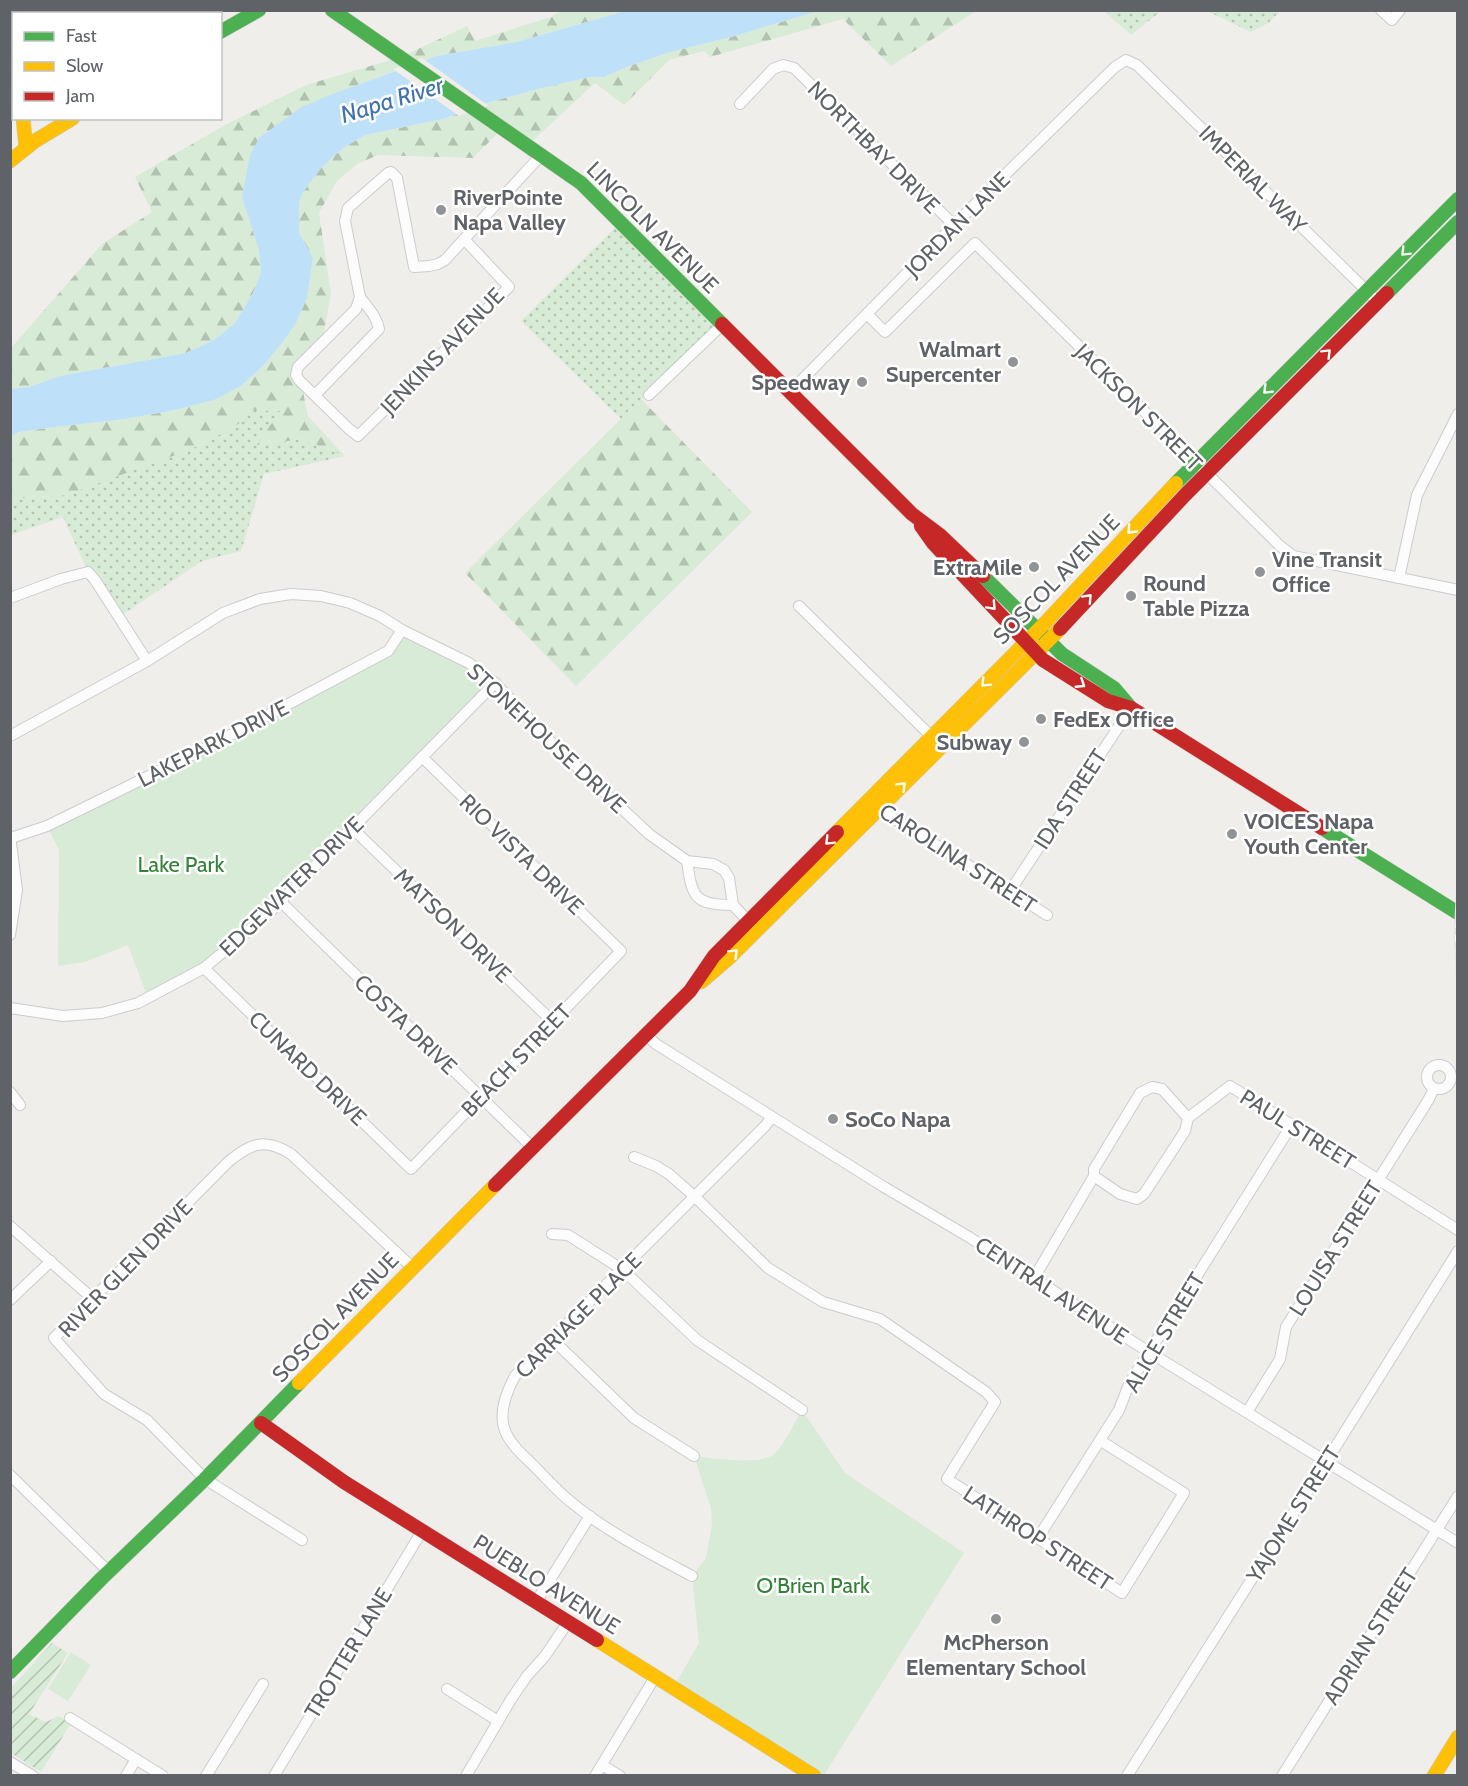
<svg xmlns="http://www.w3.org/2000/svg" width="1468" height="1786" viewBox="0 0 1468 1786" font-family="Cabin,sans-serif">
  <style>
    .grass { fill: url(#grass-dots) }
    .forest { fill: url(#forest-firs) }
    .park { fill: #d8ebd6 }
    .garden { fill: url(#garden-furrows) }
    .water { fill: #bfe0f9 }
    .pier { fill: #efeeea }
    .lines { fill: none; stroke-linecap: round; stroke-linejoin: round }
    .street-casing { stroke: #cbcccc; stroke-width: 12 }
    .fast-casing { stroke: #cacacb; stroke-width: 15 }
    .slow-casing { stroke: #cacacb; stroke-width: 15 }
    .jam-casing { stroke: #cacacb; stroke-width: 15 }
    .street { stroke: #fdfcfc; stroke-width: 10 }
    .fast { stroke: #4caf50; stroke-width: 14 }
    .slow { stroke: #ffc107; stroke-width: 14 }
    .jam { stroke: #c62828; stroke-width: 14 }
    .rail-casing { stroke: #e4e4e4; stroke-width: 4.5 }
    .rail { stroke: #fff; stroke-width: 2; stroke-dasharray: 7; stroke-linecap: butt }
    .oneway { stroke: #f6fbf6 }
    .poi-dot { fill: #919496; stroke: #fff; stroke-width: 2 }
    .labels { text-anchor: middle; stroke-width: 5; stroke-linejoin: round; paint-order: stroke }
    .street-label { font-size: 22px; fill: #5f6368; stroke: #fff }
    .poi-label { font-size: 22px; font-weight: bold; fill: #5f6368; stroke: #fff; text-anchor: start }
    .park-label { font-size: 22px; fill: #348238; stroke: #fff }
    .water-label { font-size: 24px; font-style: italic; fill: #4174aa; stroke: #fff }
  </style>
  <defs>
    <pattern id="grass-dots" width="8" height="8" patternUnits="userSpaceOnUse" patternTransform="scale(1.5)"><rect width="8" height="8" fill="#d8ebd6"/><path d="M2 2h.1M6 6h.1" fill="none" stroke="#b2c2b1" stroke-width="1.8" stroke-linecap="round"/></pattern>
    <pattern id="forest-firs" width="22" height="20" patternUnits="userSpaceOnUse" patternTransform="scale(1.5)"><rect width="22" height="20" fill="#d8ebd6"/><path d="M5 1l3.5 6h-7zM16 11l3.5 6h-7z" fill="#b2c2b1"/></pattern>
    <pattern id="garden-furrows" width="10" height="10" patternUnits="userSpaceOnUse" patternTransform="scale(1.5)"><rect width="10" height="10" fill="#d8ebd6"/><path d="M-1 1l2-2M0 10L10 0M9 11l2-2" fill="none" stroke="#b2c2b1"/></pattern>
  </defs>
  <rect width="100%" height="100%" fill="#efeeea"/>
  <g class="grass">
    <polygon points="1104,11 1161,11 1131,35"/>
    <polygon points="1207,11 1280,10 1280,11 1268,23 1251,32"/>
    <polygon points="621,222 722,325 649,395 641,399 621,419 521,321"/>
    <polygon points="254,410 281,411 258,445 302,439 345,456 264,474 241,551 202,561 119,617 88,572 63,517 11,535 11,499 66,495 200,445 237,425"/>
  </g>
  <g class="forest">
    <polygon points="560,11 625,11 517,42 437,56 327,96 242,197 259,250 261,272 253,293 235,323 214,340 186,353 60,376 29,387 11,389 11,348 102,244 152,212 135,177 225,125 306,85 401,57 467,26 475,41 551,17"/>
    <polygon points="818,11 976,11 891,66 843,19 710,57 704,51 669,60 624,105 595,83 528,145 503,128 473,158 378,155 357,164 337,181 319,213 331,294 322,342 298,367 308,416 345,456 302,439 257,445 280,411 254,410 237,425 200,445 181,453 66,495 11,499 11,436 19,432 47,428 125,419 175,410 214,400 241,386 263,366 282,343 296,323 307,298 313,258 299,233 299,203 303,192 321,168 343,148 365,135 443,119 490,102 538,89 590,77 604,77 629,66 670,52 731,37"/>
    <polygon points="641,399 752,512 576,686 465,573"/>
  </g>
  <g class="park">
    <polygon points="402,630 495,683 353,829 204,968 148,998 128,945 85,962 58,966 59,850 47,826 388,651"/>
    <path d="M802 1410 845 1473 964 1553 824 1775H814L673 1688 699 1643 692 1576 706 1558 712 1525 711 1508 694 1456C711 1458 760 1466 774 1454 784 1445 795 1422 802 1410Z"/>
    <polygon points="71,1652 91,1665 68,1701 48,1689"/>
  </g>
  <polygon class="garden" points="52,1643 68,1653 29,1714 46,1722 59,1716 71,1723 41,1772 11,1753 10,1689"/>
  <polygon class="water" points="625,11 818,11 731,37 670,52 629,66 604,77 590,77 538,89 490,102 443,119 365,135 343,148 321,168 303,192 299,203 299,233 313,258 307,298 296,323 282,343 263,366 241,386 214,400 175,410 125,419 47,428 19,432 11,436 10,389 29,387 60,376 186,353 214,340 235,323 253,293 261,272 259,250 242,197 250,155 259,138 300,108 327,96 437,56 517,42"/>
  <polygon class="pier" points="422,58 489,106 459,116 393,69"/>
  <g class="lines">
    <g class="street-casing">
      <g id="street">
        <polyline points="141,10 145,14"/>
        <polyline points="1381,10 1392,20 1400,10"/>
        <polyline points="740,104 773,69 783,65 794,68 954,225"/>
        <polyline points="464,239 509,287 358,436 349,429 299,380 296,375 298,367 356,309 360,297 345,221 348,208 388,173 391,172 397,178 414,267 429,266 438,264 445,260 542,154"/>
        <polyline points="867,314 885,332 975,243 1279,545 1293,556 1458,590"/>
        <polyline points="790,392 961,218 1115,67 1126,60 1137,65 1378,302"/>
        <path d="M315 395 379 329C377 316 367 307 360 297"/>
        <polyline points="649,395 722,325"/>
        <polyline points="1399,578 1417,495 1458,414"/>
        <polyline points="10,598 61,579 88,572 95,580 147,661"/>
        <polyline points="799,606 937,742"/>
        <polyline points="10,736 147,661 223,613 260,599 291,594 321,596 350,603 380,616 402,630 469,663 495,683 555,746 649,834 687,861 713,864 724,870 729,878 733,905 753,926"/>
        <polyline points="874,804 879,809 1047,915"/>
        <polyline points="353,829 553,1022"/>
        <polyline points="10,836 17,890 10,935"/>
        <polyline points="11,838 47,826 204,749 388,651 402,630"/>
        <path d="M687 861C692 897 694 905 733 905"/>
        <polyline points="1010,891 1131,708"/>
        <polyline points="280,901 532,1147"/>
        <polyline points="204,968 411,1169 621,951 422,757"/>
        <polyline points="10,1008 63,1016 102,1013 138,1003 204,968 265,917 495,683"/>
        <polyline points="647,1036 656,1044 884,1187 969,1237 1141,1347 1458,1543"/>
        <circle cx="1439" cy="1077" r="12"/>
        <polyline points="10,1092 20,1105"/>
        <polyline points="634,1157 656,1166 669,1174 694,1196 768,1268 823,1302 880,1319 986,1392 995,1402 947,1479 1122,1593 1184,1493 1101,1441"/>
        <polyline points="1094,1176 1120,1194 1137,1199 1144,1194 1185,1131 1188,1118 1230,1086 1458,1230"/>
        <polyline points="10,1226 92,1298"/>
        <polyline points="552,1234 568,1235 623,1270 697,1340 802,1410"/>
        <polyline points="1034,1278 1094,1176 1094,1169 1140,1093 1152,1087 1162,1089 1188,1118"/>
        <polyline points="10,1300 51,1261"/>
        <polyline points="552,1339 634,1418 694,1456"/>
        <polyline points="1247,1412 1280,1359 1286,1327 1429,1099 1434,1088"/>
        <polyline points="10,1475 109,1572"/>
        <polyline points="1038,1538 1119,1410 1129,1384 1149,1352 1291,1126"/>
        <path d="M302 1540 205 1479 147 1420 104 1394 54 1338 228 1162C250 1144 264 1137 291 1154L412 1267"/>
        <path d="M692 1576C651 1554 607 1532 571 1502 558 1492 547 1479 535 1467 524 1456 509 1444 504 1428 499 1411 507 1391 515 1376L765 1126 772 1117"/>
        <polyline points="536,1602 590,1516"/>
        <polyline points="447,1689 498,1721"/>
        <polyline points="70,1718 163,1776"/>
        <polyline points="10,1762 33,1776"/>
        <polyline points="602,1765 620,1776"/>
        <polyline points="126,1776 136,1759"/>
        <polyline points="206,1776 263,1684"/>
        <polyline points="274,1776 422,1531"/>
        <polyline points="466,1776 510,1701 527,1676 545,1656 568,1622"/>
        <polyline points="595,1776 655,1677"/>
        <polyline points="1127,1776 1326,1462 1458,1251"/>
        <polyline points="1282,1776 1458,1496"/>
      </g>
    </g>
    <g class="fast-casing">
      <g id="fast">
        <polyline points="332,10 581,183 722,324"/>
        <polyline points="220,32 259,10"/>
        <polyline points="1387,293 1458,222"/>
        <polyline points="1176,483 1458,199"/>
        <polyline points="983,576 1062,654 1114,688 1131,708"/>
        <polyline points="1322,828 1458,913"/>
        <polyline points="10,1672 101,1579 205,1479 299,1383"/>
      </g>
    </g>
    <g class="slow-casing">
      <g id="slow">
        <polyline points="23,118 26,148"/>
        <polyline points="10,161 35,141 73,118"/>
        <polyline points="837,832 1046,622 1176,483"/>
        <polyline points="701,982 729,958 1060,629"/>
        <polyline points="299,1383 495,1185"/>
        <polyline points="597,1640 814,1776"/>
        <polyline points="1434,1776 1458,1737"/>
      </g>
    </g>
    <g class="jam-casing">
      <g id="jam">
        <polyline points="14,10 14,14"/>
        <polyline points="722,324 912,514 940,535 983,576"/>
        <polyline points="921,526 933,543 1043,660 1108,701 1131,708 1322,828"/>
        <polyline points="1060,629 1185,495 1387,293"/>
        <polyline points="495,1185 690,991 714,956 837,832"/>
        <polyline points="261,1423 344,1482 597,1640"/>
      </g>
    </g>
    <use href="#street" class="street"/>
    <use href="#fast" class="fast"/>
    <use href="#slow" class="slow"/>
    <use href="#jam" class="jam"/>
    <g class="rail-casing">
      <polyline id="rail" points="1458,893 1456,937 1458,975"/>
    </g>
    <use href="#rail" class="rail"/>
  </g>
  <defs><path id="oneway-chevron" d="M-2-3.5L2.5 0L-2 3.5" fill="none" stroke-width="1.6" stroke-linecap="round" stroke-linejoin="round" transform="scale(1.5)"/></defs>
  <g class="oneway">
    <use href="#oneway-chevron" transform="translate(1405 252) rotate(135)"/>
    <use href="#oneway-chevron" transform="translate(1327 353) rotate(-45)"/>
    <use href="#oneway-chevron" transform="translate(1267 390) rotate(135)"/>
    <use href="#oneway-chevron" transform="translate(1131 530) rotate(133)"/>
    <use href="#oneway-chevron" transform="translate(1088 598) rotate(-47)"/>
    <use href="#oneway-chevron" transform="translate(992 606) rotate(47)"/>
    <use href="#oneway-chevron" transform="translate(985 683) rotate(135)"/>
    <use href="#oneway-chevron" transform="translate(1081 684) rotate(33)"/>
    <use href="#oneway-chevron" transform="translate(902 786) rotate(-45)"/>
    <use href="#oneway-chevron" transform="translate(829 841) rotate(135)"/>
    <use href="#oneway-chevron" transform="translate(734 953) rotate(-45)"/>
  </g>
  <g class="poi-dot">
    <circle cx="441" cy="210" r="6"/>
    <circle cx="1013" cy="362" r="6"/>
    <circle cx="862" cy="382" r="6"/>
    <circle cx="1034" cy="567" r="6"/>
    <circle cx="1260" cy="572" r="6"/>
    <circle cx="1131" cy="596" r="6"/>
    <circle cx="1041" cy="719" r="6"/>
    <circle cx="1024" cy="742" r="6"/>
    <circle cx="1232" cy="834" r="6"/>
    <circle cx="833" cy="1119" r="6"/>
    <circle cx="996" cy="1619" r="6"/>
  </g>
  <g class="labels">
    <g class="street-label">
      <text transform="translate(874 147) rotate(45)" y="8">NORTHBAY DRIVE</text>
      <text transform="translate(1253 179) rotate(45)" y="8">IMPERIAL WAY</text>
      <text transform="translate(957 224) rotate(-45)" y="8">JORDAN LANE</text>
      <text transform="translate(653 227) rotate(45)" y="8">LINCOLN AVENUE</text>
      <text transform="translate(442 351) rotate(-46)" y="8">JENKINS AVENUE</text>
      <text transform="translate(1139 407) rotate(45)" y="8">JACKSON STREET</text>
      <text transform="translate(1056 579) rotate(-46)" y="8">SOSCOL AVENUE</text>
      <text transform="translate(547 738) rotate(43)" y="8">STONEHOUSE DRIVE</text>
      <text transform="translate(213 743) rotate(-27)" y="8">LAKEPARK DRIVE</text>
      <text transform="translate(1070 799) rotate(-57)" y="8">IDA STREET</text>
      <text transform="translate(522 854) rotate(44)" y="8">RIO VISTA DRIVE</text>
      <text transform="translate(958 858) rotate(33)" y="8">CAROLINA STREET</text>
      <text transform="translate(291 886) rotate(-44)" y="8">EDGEWATER DRIVE</text>
      <text transform="translate(453 925) rotate(44)" y="8">MATSON DRIVE</text>
      <text transform="translate(406 1024) rotate(44)" y="8">COSTA DRIVE</text>
      <text transform="translate(516 1060) rotate(-46)" y="8">BEACH STREET</text>
      <text transform="translate(308 1068) rotate(44)" y="8">CUNARD DRIVE</text>
      <text transform="translate(1298 1129) rotate(32)" y="8">PAUL STREET</text>
      <text transform="translate(1335 1248) rotate(-58)" y="8">LOUISA STREET</text>
      <text transform="translate(125 1268) rotate(-46)" y="8">RIVER GLEN DRIVE</text>
      <text transform="translate(1052 1290) rotate(33)" y="8">CENTRAL AVENUE</text>
      <text transform="translate(578 1315) rotate(-45)" y="8">CARRIAGE PLACE</text>
      <text transform="translate(335 1317) rotate(-46)" y="8">SOSCOL AVENUE</text>
      <text transform="translate(1164 1332) rotate(-59)" y="8">ALICE STREET</text>
      <text transform="translate(1293 1514) rotate(-58)" y="8">YAJOME STREET</text>
      <text transform="translate(1038 1538) rotate(33)" y="8">LATHROP STREET</text>
      <text transform="translate(547 1584) rotate(32)" y="8">PUEBLO AVENUE</text>
      <text transform="translate(1370 1636) rotate(-58)" y="8">ADRIAN STREET</text>
      <text transform="translate(348 1653) rotate(-59)" y="8">TROTTER LANE</text>
    </g>
    <g class="poi-label">
      <text x="453" y="205">RiverPointe<tspan x="453" dy="25">Napa Valley</tspan></text>
      <text x="1001" y="357" text-anchor="end">Walmart<tspan x="1001" dy="25">Supercenter</tspan></text>
      <text x="850" y="390" text-anchor="end">Speedway</text>
      <text x="1272" y="567">Vine Transit<tspan x="1272" dy="25">Office</tspan></text>
      <text x="1022" y="575" text-anchor="end">ExtraMile</text>
      <text x="1143" y="591">Round<tspan x="1143" dy="25">Table Pizza</tspan></text>
      <text x="1053" y="727">FedEx Office</text>
      <text x="1012" y="750" text-anchor="end">Subway</text>
      <text x="1244" y="829">VOICES Napa<tspan x="1244" dy="25">Youth Center</tspan></text>
      <text x="845" y="1127">SoCo Napa</text>
      <text x="996" y="1650" text-anchor="middle">McPherson<tspan x="996" dy="25">Elementary School</tspan></text>
    </g>
    <g class="park-label">
      <text x="181" y="872">Lake Park</text>
      <text x="813" y="1593">O'Brien Park</text>
    </g>
    <g class="water-label">
      <text transform="translate(392 100) rotate(-17)" y="8">Napa River</text>
    </g>
  </g>
  <rect width="1468" height="1786" fill="none" stroke="#5f6368" stroke-width="24"/>
  <rect x="12" y="12" width="210" height="108" fill="#ffffff" stroke="#bfc1c3" stroke-width="1.5"/>
  <rect x="24" y="32" width="30" height="9" fill="#4caf50" stroke="#bfc1c3" stroke-width="1.5"/>
  <text x="66" y="42" font-size="18" fill="#5f6368">Fast</text>
  <rect x="24" y="62" width="30" height="9" fill="#ffc107" stroke="#bfc1c3" stroke-width="1.5"/>
  <text x="66" y="72" font-size="18" fill="#5f6368">Slow</text>
  <rect x="24" y="92" width="30" height="9" fill="#c62828" stroke="#bfc1c3" stroke-width="1.5"/>
  <text x="66" y="102" font-size="18" fill="#5f6368">Jam</text>
</svg>
